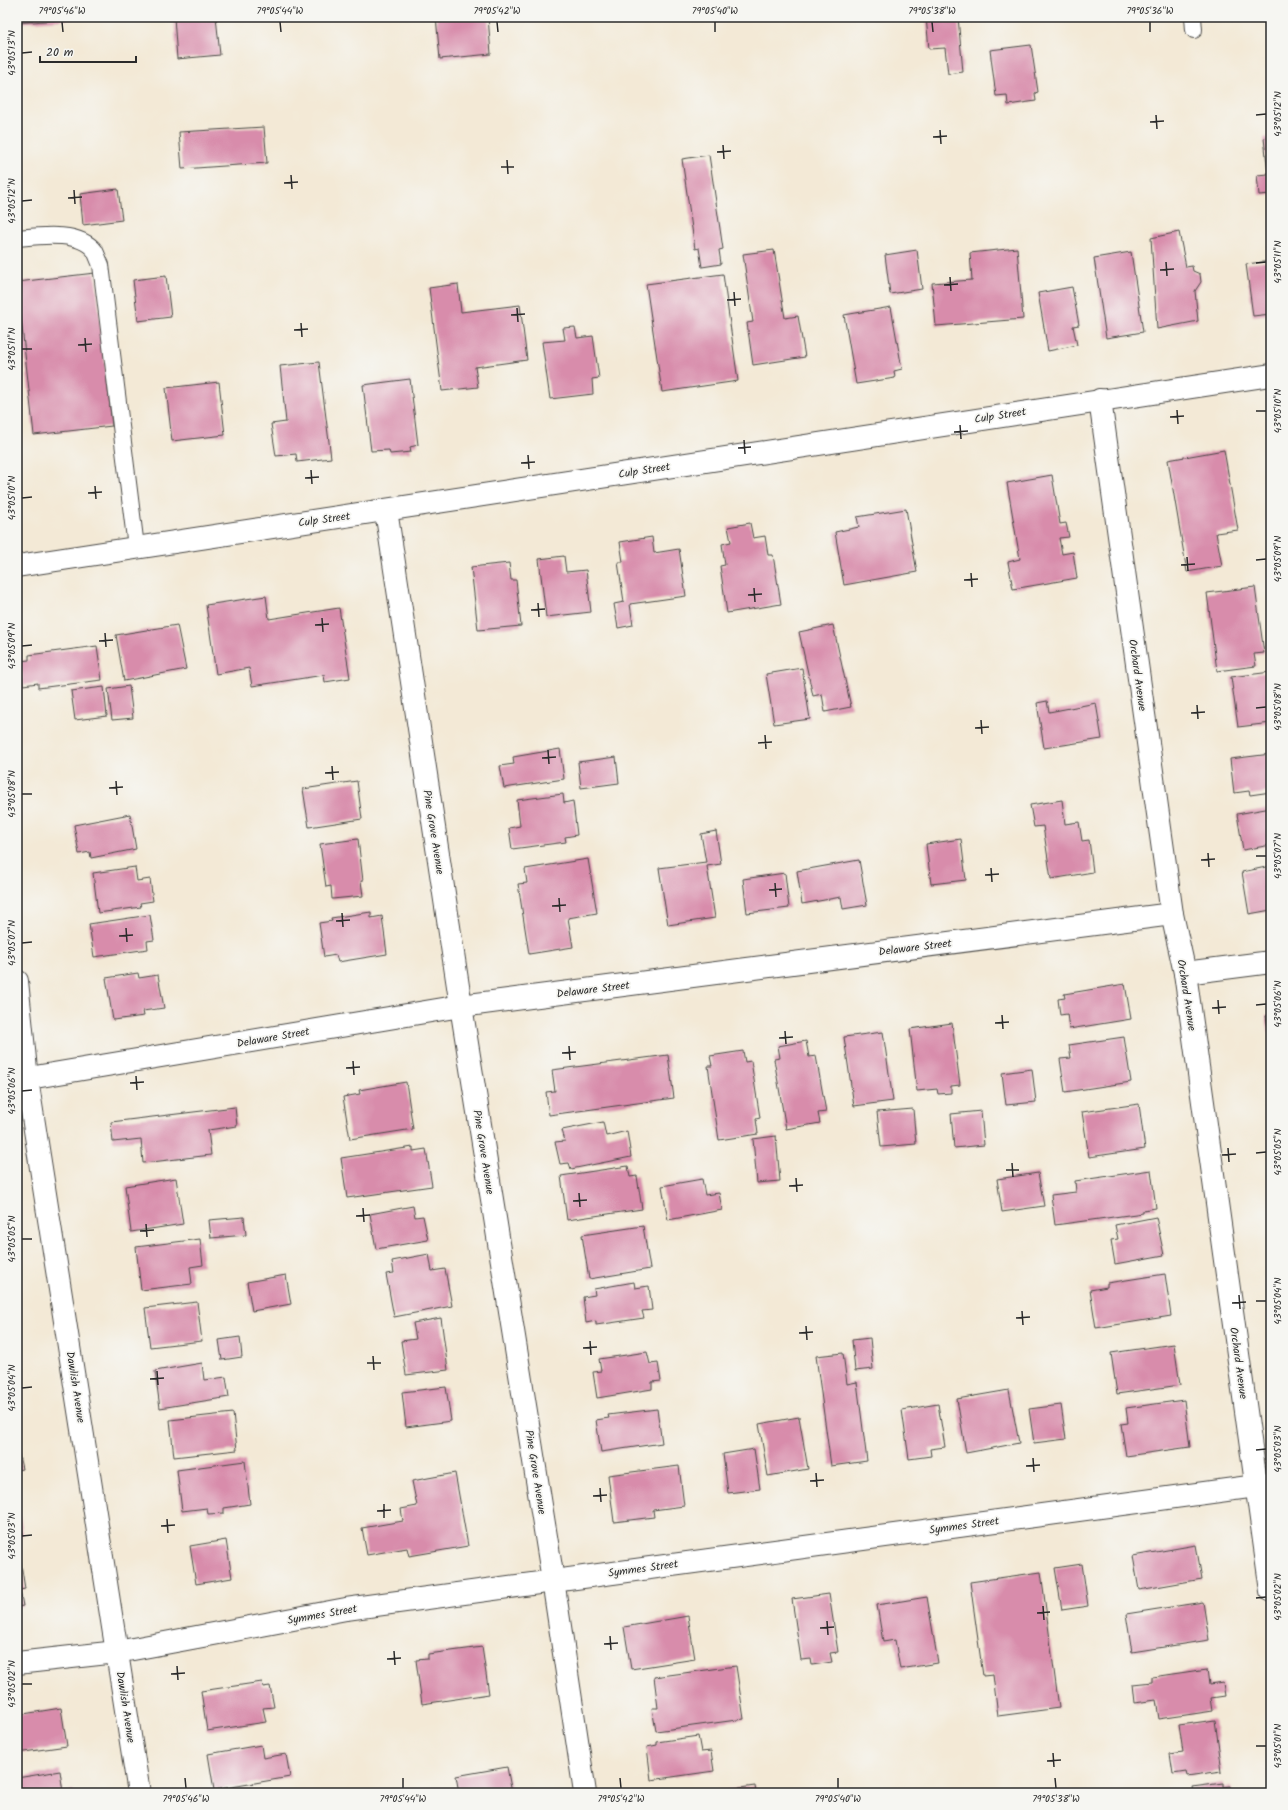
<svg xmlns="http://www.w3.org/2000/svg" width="1288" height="1810" viewBox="0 0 1288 1810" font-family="Kalam,sans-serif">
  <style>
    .building { fill: #d88cab }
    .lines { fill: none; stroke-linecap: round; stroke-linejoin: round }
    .lane-casing { stroke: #494845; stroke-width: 18 }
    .street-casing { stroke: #494845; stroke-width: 24 }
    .lane { stroke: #fff; stroke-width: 16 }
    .street { stroke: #fff; stroke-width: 22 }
    .ticks { fill: none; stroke: #2b2b2b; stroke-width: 1.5 }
    .labels { text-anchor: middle; stroke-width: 3.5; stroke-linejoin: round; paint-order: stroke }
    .street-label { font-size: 11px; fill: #2b2b2b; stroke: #f6f6f2 }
    .neatline { fill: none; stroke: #2b2b2b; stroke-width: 1.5 }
    .ticks-label { font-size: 10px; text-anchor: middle; fill: #2b2b2b }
  </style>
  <rect width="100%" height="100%" fill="#f6f6f2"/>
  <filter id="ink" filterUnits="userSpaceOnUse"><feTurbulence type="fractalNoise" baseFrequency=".025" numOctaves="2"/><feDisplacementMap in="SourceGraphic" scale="8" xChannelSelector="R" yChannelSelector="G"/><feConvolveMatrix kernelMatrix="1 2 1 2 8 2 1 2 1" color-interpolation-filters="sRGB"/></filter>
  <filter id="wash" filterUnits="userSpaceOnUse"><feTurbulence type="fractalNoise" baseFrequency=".012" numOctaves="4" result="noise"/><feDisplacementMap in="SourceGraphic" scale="16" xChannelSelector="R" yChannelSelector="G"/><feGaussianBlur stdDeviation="0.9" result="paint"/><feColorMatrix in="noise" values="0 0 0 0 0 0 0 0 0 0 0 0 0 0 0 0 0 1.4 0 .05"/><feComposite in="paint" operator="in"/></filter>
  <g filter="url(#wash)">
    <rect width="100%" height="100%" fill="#f3e9d6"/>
    <g id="blocks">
      <g class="building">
        <polygon points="17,17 74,17 74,19 17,23"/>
        <polygon points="174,17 216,17 220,55 177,59"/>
        <polygon points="436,17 488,17 491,54 440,59"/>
        <polygon points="926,17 958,17 963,72 948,74 945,48 929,49"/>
        <polygon points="1031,45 1038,92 1035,93 1036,101 1008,105 1007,95 996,96 990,50"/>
        <polygon points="264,127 267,163 182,169 179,132"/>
        <polygon points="1271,137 1271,194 1259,195 1257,175 1268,174 1264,138"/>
        <polygon points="709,155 723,249 719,250 721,264 702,267 699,248 695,249 682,159"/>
        <polygon points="118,189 122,220 83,225 80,194"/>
        <polygon points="1179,232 1186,267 1192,266 1193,271 1200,274 1201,282 1195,291 1198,321 1157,329 1151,238"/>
        <polygon points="1017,248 1023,319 936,326 932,283 972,280 970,253"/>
        <polygon points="774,250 785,318 798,316 805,357 753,365 747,323 753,322 743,254"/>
        <polygon points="917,250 922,289 890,294 885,255"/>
        <polygon points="1131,252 1143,332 1106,338 1094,258"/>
        <polygon points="1271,261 1271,314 1253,316 1246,264"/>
        <polygon points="95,273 112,426 34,435 17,282"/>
        <polygon points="723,274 738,381 662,392 646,284"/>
        <polygon points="166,276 171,317 138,321 133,280"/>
        <polygon points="458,284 461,312 520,305 527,360 475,367 478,387 442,391 429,288"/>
        <polygon points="1072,287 1079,325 1073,326 1077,345 1048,351 1038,293"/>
        <polygon points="891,307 902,369 894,371 895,378 856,384 844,315"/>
        <polygon points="575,327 577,338 593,336 599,378 592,379 593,394 550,399 542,342 565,340 563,328"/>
        <polygon points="319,362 331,458 297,462 296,454 276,456 271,424 286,422 280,366"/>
        <polygon points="410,379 418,445 410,447 411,452 390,454 389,450 371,451 363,385"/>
        <polygon points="219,382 225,435 172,441 166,388"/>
        <polygon points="1224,450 1238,530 1216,533 1222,566 1187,572 1168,460"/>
        <polygon points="1052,475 1060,524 1066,523 1069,537 1059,538 1062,554 1073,552 1077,578 1013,589 1008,562 1020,559 1007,483"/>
        <polygon points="906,509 917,572 844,585 835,532 859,527 857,517"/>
        <polygon points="750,523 753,538 765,536 768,555 773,555 781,604 727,613 720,566 725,565 722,544 731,542 728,527"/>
        <polygon points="652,537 654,553 679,549 686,596 630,604 633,625 618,628 614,604 624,602 618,562 623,562 620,542"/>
        <polygon points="564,556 566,572 586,570 591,612 546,617 539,559"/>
        <polygon points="509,563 511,580 516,580 521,626 478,630 471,567"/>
        <polygon points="1255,587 1264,653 1254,654 1256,666 1217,671 1207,593"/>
        <polygon points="266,596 269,619 339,608 350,678 325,682 324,675 252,686 249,668 216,674 206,605"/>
        <polygon points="177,625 186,669 124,681 116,635"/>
        <polygon points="833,625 851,707 825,712 822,694 813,696 799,632"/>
        <polygon points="97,646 102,680 38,688 38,683 23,685 20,661 29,660 29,655"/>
        <polygon points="802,668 810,719 774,724 766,674"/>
        <polygon points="1271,672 1271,723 1238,727 1231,677"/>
        <polygon points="129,686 133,718 112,720 108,689"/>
        <polygon points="104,687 107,716 75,720 71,691"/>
        <polygon points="1047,701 1049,712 1096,703 1102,739 1044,748 1037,703"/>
        <polygon points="560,749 564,779 504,788 500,766 514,764 513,757"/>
        <polygon points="1271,754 1271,792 1250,795 1249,791 1234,793 1230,759"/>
        <polygon points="616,757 619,783 581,788 578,762"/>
        <polygon points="357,781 362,819 309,827 303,789"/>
        <polygon points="563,794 564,803 573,801 577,835 565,837 566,842 512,849 509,828 520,826 517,800"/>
        <polygon points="1062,800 1065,824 1079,822 1082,841 1089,840 1093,872 1051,879 1043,826 1034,827 1030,805"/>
        <polygon points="1271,808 1271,845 1243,850 1237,814"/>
        <polygon points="130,814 136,849 91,858 90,852 79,854 74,825"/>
        <polygon points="716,831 721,864 707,866 715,918 668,925 659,868 706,862 701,834"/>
        <polygon points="358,839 363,881 361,881 363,896 332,899 331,886 326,887 320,844"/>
        <polygon points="961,839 966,880 931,884 926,844"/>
        <polygon points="588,859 597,913 568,918 573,947 529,954 518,884 527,883 525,869"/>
        <polygon points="859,860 867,905 843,909 841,897 802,904 797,871"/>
        <polygon points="1271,866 1271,910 1249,914 1242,872"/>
        <polygon points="135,867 137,881 150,879 153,901 140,903 141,907 98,913 93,873"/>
        <polygon points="785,873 789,908 747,913 743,879"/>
        <polygon points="371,912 371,918 382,916 387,954 338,962 336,955 324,957 319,923 332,921 331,918"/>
        <polygon points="150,915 154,940 147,941 148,949 94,957 89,924"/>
        <polygon points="138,973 139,978 158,975 164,1008 143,1011 144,1016 113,1020 106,978"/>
        <polygon points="1125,984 1131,1019 1069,1029 1067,1014 1060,1015 1058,999 1065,998 1064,994"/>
        <polygon points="1271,1015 1271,1038 1270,1038 1266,1016"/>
        <polygon points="952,1023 960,1085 951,1086 951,1093 938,1094 937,1089 917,1091 910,1029"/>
        <polygon points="883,1032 893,1101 854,1106 844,1037"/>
        <polygon points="1124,1037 1131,1082 1065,1092 1060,1059 1071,1058 1069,1045"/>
        <polygon points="806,1041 809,1057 816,1056 826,1112 818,1113 820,1123 786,1129 774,1059 780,1058 778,1046"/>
        <polygon points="743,1051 745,1062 751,1061 760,1118 756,1119 758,1134 719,1140 708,1066 712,1066 710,1056"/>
        <polygon points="668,1055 674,1098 549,1115 546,1092 555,1091 552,1070"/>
        <polygon points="1032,1069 1036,1102 1006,1105 1002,1073"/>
        <polygon points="406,1082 413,1129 350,1139 343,1097 360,1094 359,1090"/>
        <polygon points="1139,1104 1145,1149 1089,1157 1082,1112"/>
        <polygon points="235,1107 237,1126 208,1130 211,1155 143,1163 141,1139 113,1142 111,1122"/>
        <polygon points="913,1109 916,1144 881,1147 877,1112"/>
        <polygon points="981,1111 984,1145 954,1148 951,1114"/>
        <polygon points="603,1122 606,1136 627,1131 631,1157 571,1169 569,1163 560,1164 555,1142 565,1141 562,1130"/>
        <polygon points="776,1136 780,1181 757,1183 753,1139"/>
        <polygon points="413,1147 413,1151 426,1149 432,1186 347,1198 341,1158"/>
        <polygon points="628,1166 630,1177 637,1176 642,1209 567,1220 561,1176"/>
        <polygon points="1151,1170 1156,1208 1143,1210 1143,1213 1055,1225 1051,1195 1076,1192 1075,1181"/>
        <polygon points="1038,1173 1044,1206 1002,1212 997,1179"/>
        <polygon points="176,1178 183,1224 131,1232 125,1186"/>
        <polygon points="702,1179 705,1195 719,1193 722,1210 668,1220 662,1186"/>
        <polygon points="413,1206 415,1217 423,1216 428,1240 376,1249 370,1214"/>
        <polygon points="244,1217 246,1235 211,1238 209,1220"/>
        <polygon points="1156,1217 1164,1255 1115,1264 1111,1240 1118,1239 1115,1225"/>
        <polygon points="643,1226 650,1269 589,1279 582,1235"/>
        <polygon points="200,1239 203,1265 190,1267 192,1284 141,1290 136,1247"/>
        <polygon points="429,1254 432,1271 445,1269 452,1306 394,1317 386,1274 394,1273 392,1261"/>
        <polygon points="1165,1274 1171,1316 1096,1328 1090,1290 1107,1287 1107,1283"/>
        <polygon points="286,1275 291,1304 252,1311 247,1282"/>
        <polygon points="634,1282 635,1288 649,1286 652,1310 642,1311 644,1318 596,1325 596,1321 586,1323 583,1297 595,1295 594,1289"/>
        <polygon points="197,1302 202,1341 150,1347 145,1308"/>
        <polygon points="441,1318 448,1370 406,1375 401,1341 416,1339 413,1323"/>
        <polygon points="240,1337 242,1357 222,1360 219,1340"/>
        <polygon points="870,1338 873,1369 855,1371 852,1340"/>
        <polygon points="1174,1344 1180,1385 1117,1394 1111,1353"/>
        <polygon points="647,1352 650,1364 658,1363 661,1381 652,1382 652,1389 597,1398 593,1372 601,1371 599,1359"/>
        <polygon points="843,1353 847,1384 857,1382 867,1461 831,1466 816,1356"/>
        <polygon points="202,1363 204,1380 226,1377 229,1397 160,1408 155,1371"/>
        <polygon points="446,1387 451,1421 406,1427 402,1392"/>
        <polygon points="1009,1390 1019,1443 966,1453 957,1399"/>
        <polygon points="1184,1400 1190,1447 1126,1456 1121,1424 1128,1423 1126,1408"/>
        <polygon points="938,1404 945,1447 930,1449 931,1456 909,1459 902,1410"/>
        <polygon points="1061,1405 1066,1439 1034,1443 1029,1409"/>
        <polygon points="657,1409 662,1443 601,1452 596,1420 609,1418 608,1415"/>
        <polygon points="233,1413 237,1450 174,1457 170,1420"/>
        <polygon points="799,1417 808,1469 768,1476 759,1424"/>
        <polygon points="17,1446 22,1469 17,1470"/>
        <polygon points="754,1449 760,1489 728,1493 723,1454"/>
        <polygon points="245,1461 250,1504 224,1508 224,1513 208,1514 207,1508 182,1511 177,1470"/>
        <polygon points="679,1466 684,1506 653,1510 654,1517 614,1522 608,1475"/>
        <polygon points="455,1473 468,1546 409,1556 407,1548 367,1555 362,1528 403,1521 401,1509 417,1506 412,1481"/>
        <polygon points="17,1512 19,1512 23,1535 17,1536"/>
        <polygon points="226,1540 232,1578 196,1584 190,1546"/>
        <polygon points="1196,1545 1202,1579 1139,1590 1133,1556"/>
        <polygon points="20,1557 25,1589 20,1590 23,1606 17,1607 17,1558"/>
        <polygon points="1082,1564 1088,1606 1062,1610 1055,1568"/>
        <polygon points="1041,1572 1059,1708 998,1716 993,1675 983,1676 970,1582"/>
        <polygon points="829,1594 838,1652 830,1653 832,1662 812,1665 811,1659 801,1660 792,1599"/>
        <polygon points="927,1597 938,1663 900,1669 895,1640 883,1642 877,1605"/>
        <polygon points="1203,1602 1209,1640 1132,1652 1126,1614"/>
        <polygon points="688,1616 695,1659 631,1669 624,1627"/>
        <polygon points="482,1647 489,1694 422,1704 416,1660 428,1659 428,1654"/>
        <polygon points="736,1666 744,1719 656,1731 652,1708 658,1708 654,1677"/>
        <polygon points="1207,1669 1209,1685 1223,1683 1225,1696 1211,1698 1213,1711 1159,1719 1156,1700 1135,1703 1133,1684 1152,1682 1152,1677"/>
        <polygon points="262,1682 263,1687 270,1686 274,1707 263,1708 266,1722 207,1731 201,1691"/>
        <polygon points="61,1708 67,1746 17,1753 17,1715"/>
        <polygon points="1215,1720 1222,1771 1187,1776 1186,1772 1173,1774 1170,1754 1183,1752 1179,1725"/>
        <polygon points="698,1736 701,1752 711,1751 714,1771 651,1780 647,1747 657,1745 657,1742"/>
        <polygon points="261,1745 263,1758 286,1754 290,1777 214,1790 208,1754"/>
        <polygon points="507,1767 512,1793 459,1793 456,1776"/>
        <polygon points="60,1771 63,1792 73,1790 74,1793 17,1793 17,1778"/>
        <polygon points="1223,1783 1223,1787 1230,1786 1231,1793 1193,1793 1192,1787"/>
        <polygon points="755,1786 756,1793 710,1793 710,1792"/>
      </g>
    </g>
  </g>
  <g filter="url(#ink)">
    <use href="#blocks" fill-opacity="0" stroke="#494845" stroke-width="1"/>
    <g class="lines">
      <g class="lane-casing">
        <g id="lane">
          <polyline points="1193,17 1194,30"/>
          <path d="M17 238C39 236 79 230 95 251 97 255 99 261 101 265L136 547"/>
        </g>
      </g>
      <g class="street-casing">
        <g id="street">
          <polyline points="1100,400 1172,914 1185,973 1271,1591"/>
          <polyline points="386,510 461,1006 553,1580 585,1793"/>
          <polyline points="17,566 1271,375"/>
          <polyline points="1185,973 1271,962"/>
          <polyline points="17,981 27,1079 139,1793"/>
          <polyline points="17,1080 461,1006 1172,914"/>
          <polyline points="17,1663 117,1652 346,1609 1271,1484"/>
        </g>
      </g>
      <use href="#lane" class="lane"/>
      <use href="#street" class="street"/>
    </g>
  </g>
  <path class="ticks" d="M62 22 63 32M280 22 281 32M497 22 498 32M715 22V32M932 22 933 32M1150 22V32M22 53 32 52M1156 115 1157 129M1256 115 1266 114M1150 122 1164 121M940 130 941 144M933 137 947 136M723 145 724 159M717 152 731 151M507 160 508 174M501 167H514M291 175 292 189M284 183 298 182M74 190 75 204M68 198 82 197M22 201 32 200M1166 262 1167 276M1256 263 1266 262M1160 270 1174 269M950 277 951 291M944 285 958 284M734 292 735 306M727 300 741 299M517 308 518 322M511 315 525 314M301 323 302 337M294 330 308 329M85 338 86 352M78 345 92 344M22 349H32M1177 410 1178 424M1256 411H1266M1170 417 1184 416M960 425 961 439M954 432 968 431M744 440 745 454M738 448 751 447M528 455 529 469M521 463 535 462M311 470 312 484M305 478 319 477M95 486 96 499M88 493 102 492M22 498 32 497M1187 557 1188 571M1256 560 1266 559M1181 565 1195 564M971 573 972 587M964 580 978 579M754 588 755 602M748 595 762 594M538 603 539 617M531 610 545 609M322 618 323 632M315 625 329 624M105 633 106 647M99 641 113 640M22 646 32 645M1197 705 1198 719M1256 708 1266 707M1191 713 1205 712M981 720 982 734M975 728 989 727M765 735 766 749M758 743 772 742M548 750 549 764M542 758 556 757M332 766 333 780M325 773 339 772M116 781 117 795M109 788 123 787M22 794H32M1208 853 1209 867M1256 856H1266M1201 860 1215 859M991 868 992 882M985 875 999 874M775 883 776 897M769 890 782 889M559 898 560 912M552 906 566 905M342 913 343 927M336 921 350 920M126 928 127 942M119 936 133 935M22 943 32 942M1218 1000 1219 1014M1256 1005 1266 1004M1212 1008 1226 1007M1002 1015 1003 1029M995 1023 1009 1022M785 1031 786 1044M779 1038 793 1037M569 1046 570 1060M562 1053 576 1052M353 1061 354 1075M346 1068 360 1067M136 1076 137 1090M130 1083 144 1082M22 1091 32 1090M1228 1148 1229 1162M1256 1153 1266 1152M1222 1155 1236 1154M1012 1163 1013 1177M1006 1170H1019M796 1178 797 1192M789 1186 803 1185M579 1193 580 1207M573 1201 587 1200M363 1208 364 1222M356 1216 370 1215M146 1224 147 1237M140 1231 154 1230M22 1239H32M1239 1295 1240 1309M1256 1301H1266M1232 1303 1246 1302M1022 1311 1023 1325M1016 1318 1030 1317M806 1326 807 1340M799 1333 813 1332M590 1341 591 1355M583 1348 597 1347M373 1356 374 1370M367 1363H381M157 1371 158 1385M150 1379 164 1378M22 1388 32 1387M1256 1450 1266 1449M1033 1458 1034 1472M1026 1466 1040 1465M816 1473 817 1487M810 1481 824 1480M600 1488 601 1502M593 1496 607 1495M384 1504V1518M377 1511 391 1510M167 1519 168 1533M161 1526 175 1525M22 1536 32 1535M1256 1598 1266 1597M1043 1606 1044 1620M1037 1613 1050 1612M827 1621 828 1635M820 1628 834 1627M610 1636 611 1650M604 1644 618 1643M394 1651 395 1665M387 1659 401 1658M177 1666 178 1680M171 1674 185 1673M22 1684H32M1256 1746H1266M1053 1753 1054 1767M1047 1761 1061 1760M185 1778 186 1788M403 1778V1788M620 1778 621 1788M838 1778V1788M1055 1778 1056 1788"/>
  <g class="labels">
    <g class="street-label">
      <text transform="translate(1000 415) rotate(-9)" y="4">Culp Street</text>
      <text transform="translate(644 470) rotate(-9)" y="4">Culp Street</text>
      <text transform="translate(324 519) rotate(-8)" y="4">Culp Street</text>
      <text transform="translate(1138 675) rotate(82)" y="4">Orchard Avenue</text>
      <text transform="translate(434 832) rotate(81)" y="4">Pine Grove Avenue</text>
      <text transform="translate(915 947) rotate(-7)" y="4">Delaware Street</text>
      <text transform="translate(593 989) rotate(-7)" y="4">Delaware Street</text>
      <text transform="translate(1187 995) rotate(81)" y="4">Orchard Avenue</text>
      <text transform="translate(273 1037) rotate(-10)" y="4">Delaware Street</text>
      <text transform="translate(484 1152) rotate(81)" y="4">Pine Grove Avenue</text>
      <text transform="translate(1239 1363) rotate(82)" y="4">Orchard Avenue</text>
      <text transform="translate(76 1387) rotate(81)" y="4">Dawlish Avenue</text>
      <text transform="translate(536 1472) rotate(81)" y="4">Pine Grove Avenue</text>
      <text transform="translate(964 1525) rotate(-8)" y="4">Symmes Street</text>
      <text transform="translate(643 1568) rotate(-8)" y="4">Symmes Street</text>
      <text transform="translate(322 1614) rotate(-10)" y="4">Symmes Street</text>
      <text transform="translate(126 1707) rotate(81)" y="4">Dawlish Avenue</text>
    </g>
  </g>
  <rect width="1288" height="1810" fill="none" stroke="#f6f6f2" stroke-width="44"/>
  <path d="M40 56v6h96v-6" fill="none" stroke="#2b2b2b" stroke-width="2"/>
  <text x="46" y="56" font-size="12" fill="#2b2b2b" stroke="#f6f6f2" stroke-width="3" paint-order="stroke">20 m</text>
  <rect x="22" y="22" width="1244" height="1766" class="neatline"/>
  <g class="ticks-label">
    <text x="62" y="14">79°05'46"W</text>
    <text x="280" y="14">79°05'44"W</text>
    <text x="497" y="14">79°05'42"W</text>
    <text x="715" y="14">79°05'40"W</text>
    <text x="932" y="14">79°05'38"W</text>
    <text x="1150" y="14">79°05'36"W</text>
    <text transform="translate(11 53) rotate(-90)" y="4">43°05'13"N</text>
    <text transform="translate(1277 114) rotate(-90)" y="4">43°05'12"N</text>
    <text transform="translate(11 201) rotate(-90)" y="4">43°05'12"N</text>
    <text transform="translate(1277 262) rotate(-90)" y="4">43°05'11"N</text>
    <text transform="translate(11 349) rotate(-90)" y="4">43°05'11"N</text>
    <text transform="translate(1277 411) rotate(-90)" y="4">43°05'10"N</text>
    <text transform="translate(11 498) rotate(-90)" y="4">43°05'10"N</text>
    <text transform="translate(1277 559) rotate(-90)" y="4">43°05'09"N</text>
    <text transform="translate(11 646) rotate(-90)" y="4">43°05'09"N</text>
    <text transform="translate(1277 707) rotate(-90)" y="4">43°05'08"N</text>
    <text transform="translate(11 794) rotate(-90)" y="4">43°05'08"N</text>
    <text transform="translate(1277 856) rotate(-90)" y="4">43°05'07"N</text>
    <text transform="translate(11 943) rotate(-90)" y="4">43°05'07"N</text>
    <text transform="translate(1277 1004) rotate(-90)" y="4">43°05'06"N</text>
    <text transform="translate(11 1091) rotate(-90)" y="4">43°05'06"N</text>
    <text transform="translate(1277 1152) rotate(-90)" y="4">43°05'05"N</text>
    <text transform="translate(11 1239) rotate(-90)" y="4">43°05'05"N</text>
    <text transform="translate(1277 1301) rotate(-90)" y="4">43°05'04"N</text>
    <text transform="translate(11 1388) rotate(-90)" y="4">43°05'04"N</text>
    <text transform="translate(1277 1449) rotate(-90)" y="4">43°05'03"N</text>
    <text transform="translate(11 1536) rotate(-90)" y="4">43°05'03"N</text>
    <text transform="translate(1277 1597) rotate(-90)" y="4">43°05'02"N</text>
    <text transform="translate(11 1684) rotate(-90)" y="4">43°05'02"N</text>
    <text transform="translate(1277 1746) rotate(-90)" y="4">43°05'01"N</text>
    <text x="186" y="1802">79°05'46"W</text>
    <text x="403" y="1802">79°05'44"W</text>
    <text x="621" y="1802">79°05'42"W</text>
    <text x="838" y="1802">79°05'40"W</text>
    <text x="1056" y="1802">79°05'38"W</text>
  </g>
</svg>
